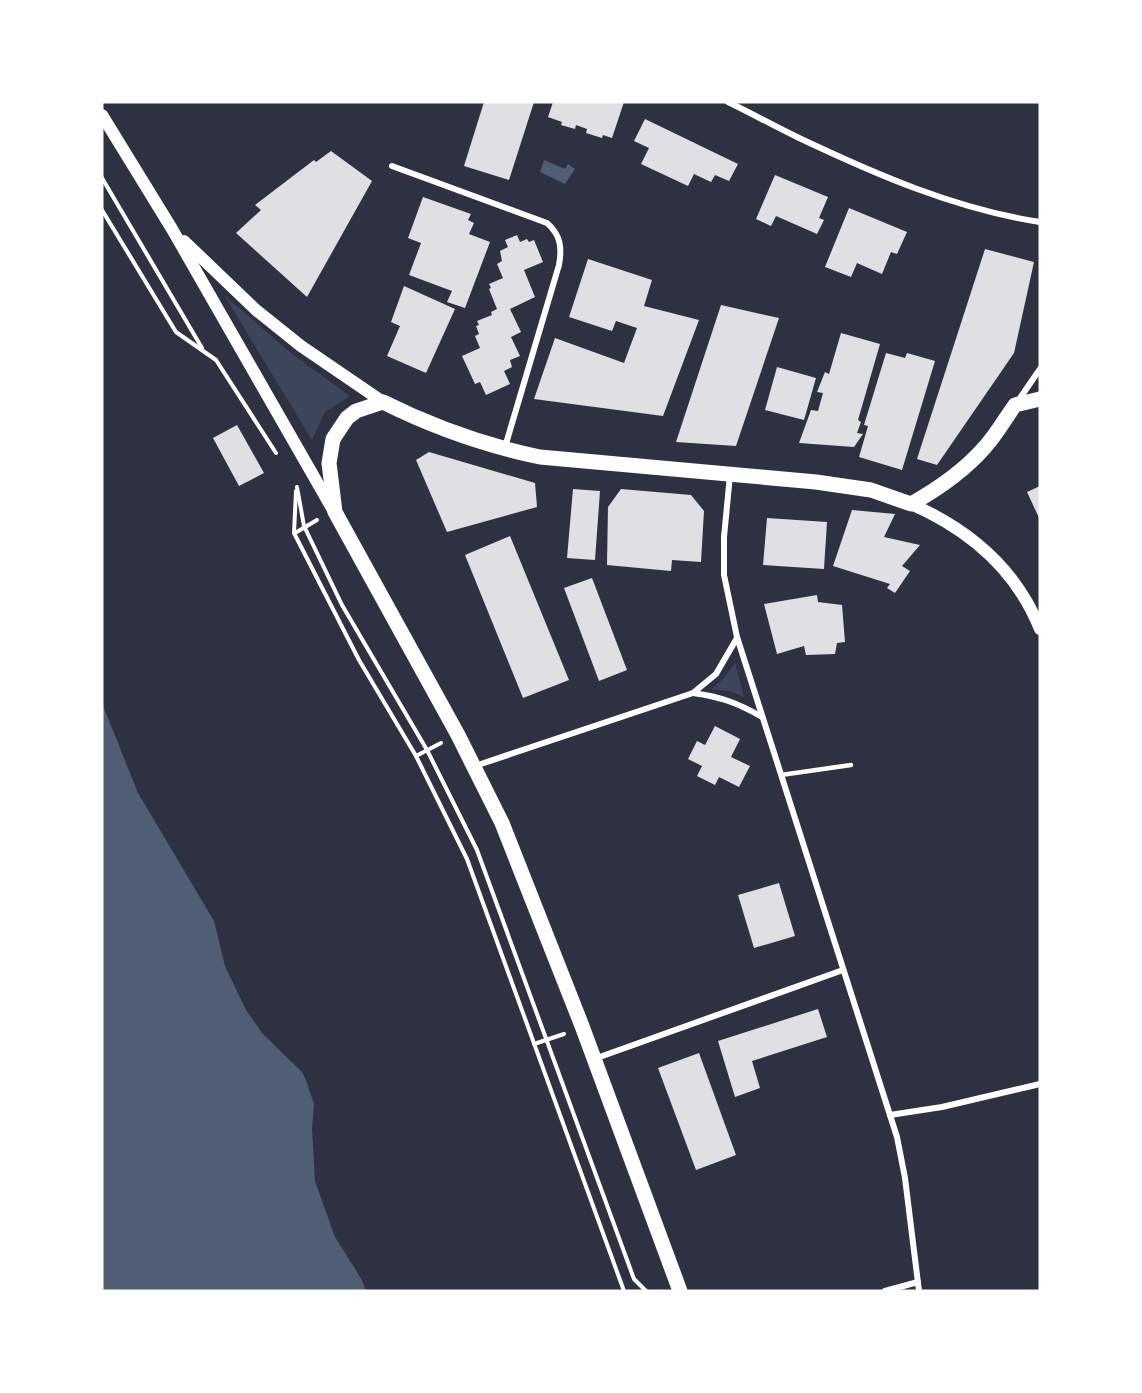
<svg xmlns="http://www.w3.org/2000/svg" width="1142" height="1393" viewBox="0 0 1142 1393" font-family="Montserrat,sans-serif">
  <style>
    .green { fill: #3c4559 }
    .water { fill: #4f5d75 }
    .building { fill: #e0e0e3 }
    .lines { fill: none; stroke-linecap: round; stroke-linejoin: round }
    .path { stroke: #fff; stroke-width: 4 }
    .service { stroke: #fff; stroke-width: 4.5 }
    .minor { stroke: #fff; stroke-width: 6 }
    .secondary { stroke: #fff; stroke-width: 12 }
    .primary { stroke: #fff; stroke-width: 15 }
  </style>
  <rect width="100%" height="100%" fill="#2d3142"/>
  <g class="green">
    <polygon points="224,295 292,354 350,396 325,412 312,440"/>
    <polygon points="735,663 744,697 729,691 711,689 723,679"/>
  </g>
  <g class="water">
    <polygon points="544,160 565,169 568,164 575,169 565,184 540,172"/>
    <polygon points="102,703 138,793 214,921 225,966 246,1010 262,1033 302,1072 306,1080 314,1104 312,1129 315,1181 335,1237 362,1280 366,1291 102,1291"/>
  </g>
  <g class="building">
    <polygon points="484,102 534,102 509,180 464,166"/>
    <polygon points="553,102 624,102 612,138 603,135 602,138 586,133 587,129 576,125 575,129 561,125 562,122 548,117"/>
    <polygon points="645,119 738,164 729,181 715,175 711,182 694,174 688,186 641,164 649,148 634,141"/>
    <polygon points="331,151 372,181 307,297 236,233 261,210 255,205 314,160 316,162"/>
    <polygon points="775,175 828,197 819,218 824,220 817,234 776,216 771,226 756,219"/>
    <polygon points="423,197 471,214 468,220 474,223 469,234 490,242 465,308 447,302 452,291 409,275 421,243 408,238"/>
    <polygon points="849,208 907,232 897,254 891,252 882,274 857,263 851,277 825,267"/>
    <polygon points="517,235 520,242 527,239 529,242 534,240 543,262 524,270 535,297 510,309 521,332 511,337 520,356 510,360 512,367 504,371 510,384 486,395 480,382 475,384 462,356 480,348 475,336 479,334 476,326 479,325 477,321 492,315 491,312 497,309 489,289 491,288 489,284 503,278 497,264 502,261 500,251 508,247 505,240"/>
    <polygon points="985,249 1034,262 1014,353 937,465 917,459"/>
    <polygon points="588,259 652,280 644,306 699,320 663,416 534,399 555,338 624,363 637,328 616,321 612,331 569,317"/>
    <polygon points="404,286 455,309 426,373 387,356 400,326 391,322"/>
    <polygon points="721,305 779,318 736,446 676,442"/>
    <polygon points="841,333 880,344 858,420 861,422 857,433 863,434 854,447 799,443 811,410 818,411 823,393 817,392 825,372 829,374"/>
    <polygon points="886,353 905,358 907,353 935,361 902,470 859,457 868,426 864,425"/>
    <polygon points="777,367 816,378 804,420 765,410"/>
    <polygon points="237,425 264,473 239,486 213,438"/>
    <polygon points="429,452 535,483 537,507 447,532 416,460"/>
    <polygon points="1040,486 1040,520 1027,492"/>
    <polygon points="573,489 600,491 595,560 567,558"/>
    <polygon points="621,489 691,495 704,511 701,562 672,560 671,571 607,565 608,507"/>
    <polygon points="852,510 895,514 884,537 920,545 902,566 910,571 895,593 887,588 890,584 833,566"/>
    <polygon points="767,518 827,522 824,569 763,565"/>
    <polygon points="510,536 569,680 523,698 465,555"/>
    <polygon points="592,578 627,670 599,681 564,588"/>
    <polygon points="817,595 818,602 842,605 845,642 837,643 835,654 806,655 804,646 777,654 764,604"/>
    <polygon points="715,726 740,739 731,757 750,766 739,787 719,777 715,785 697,776 702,766 688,759 697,741 705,745"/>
    <polygon points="779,883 795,936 754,948 738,895"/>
    <polygon points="818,1009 827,1037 752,1061 760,1088 735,1097 718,1041"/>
    <polygon points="699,1053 736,1155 696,1170 658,1068"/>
  </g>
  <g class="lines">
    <g class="path">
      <polyline points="102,178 202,348"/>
      <polyline points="102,210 176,332 216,360 276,453"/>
      <polyline points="297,487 304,526 342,605 427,750 477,850 634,1279 646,1291"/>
      <polyline points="296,491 294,533 359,660 416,756 467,859 624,1291"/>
      <polyline points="295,533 317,520"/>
      <polyline points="416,756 441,743"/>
      <polyline points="534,1044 564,1034"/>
    </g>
    <polyline class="service" points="781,775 851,765"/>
    <g class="minor">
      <path d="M728 102C751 113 774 126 797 137 875 174 955 209 1040 222"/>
      <path d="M392 166 547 223C561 235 562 248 559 265L505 447"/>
      <polyline points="1018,401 1040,369"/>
      <polyline points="730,475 724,537 724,575 737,637 897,1137 905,1178 919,1291"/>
      <path d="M693 693C721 697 738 703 762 717"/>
      <polyline points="475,766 693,693 716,674 737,638"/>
      <polyline points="594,1059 843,970"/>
      <polyline points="890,1115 942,1107 1040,1084"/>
      <polyline points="885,1291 918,1282"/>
    </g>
    <g class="secondary">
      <polyline points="102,115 172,229 333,510"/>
      <polyline points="184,241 256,310 301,346 383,402"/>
      <path d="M911 504C968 529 1016 569 1040 629"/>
    </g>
    <path class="primary" d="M680 1291 582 1026 502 823 458 735 335 512 329 463 333 439 347 418 356 411 383 402C435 428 483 445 540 457L816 482 871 490 911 504C938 489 964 471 985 447 996 435 1005 419 1015 405L1040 399"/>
  </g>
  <rect width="1142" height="1393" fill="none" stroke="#ffffff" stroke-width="207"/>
</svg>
